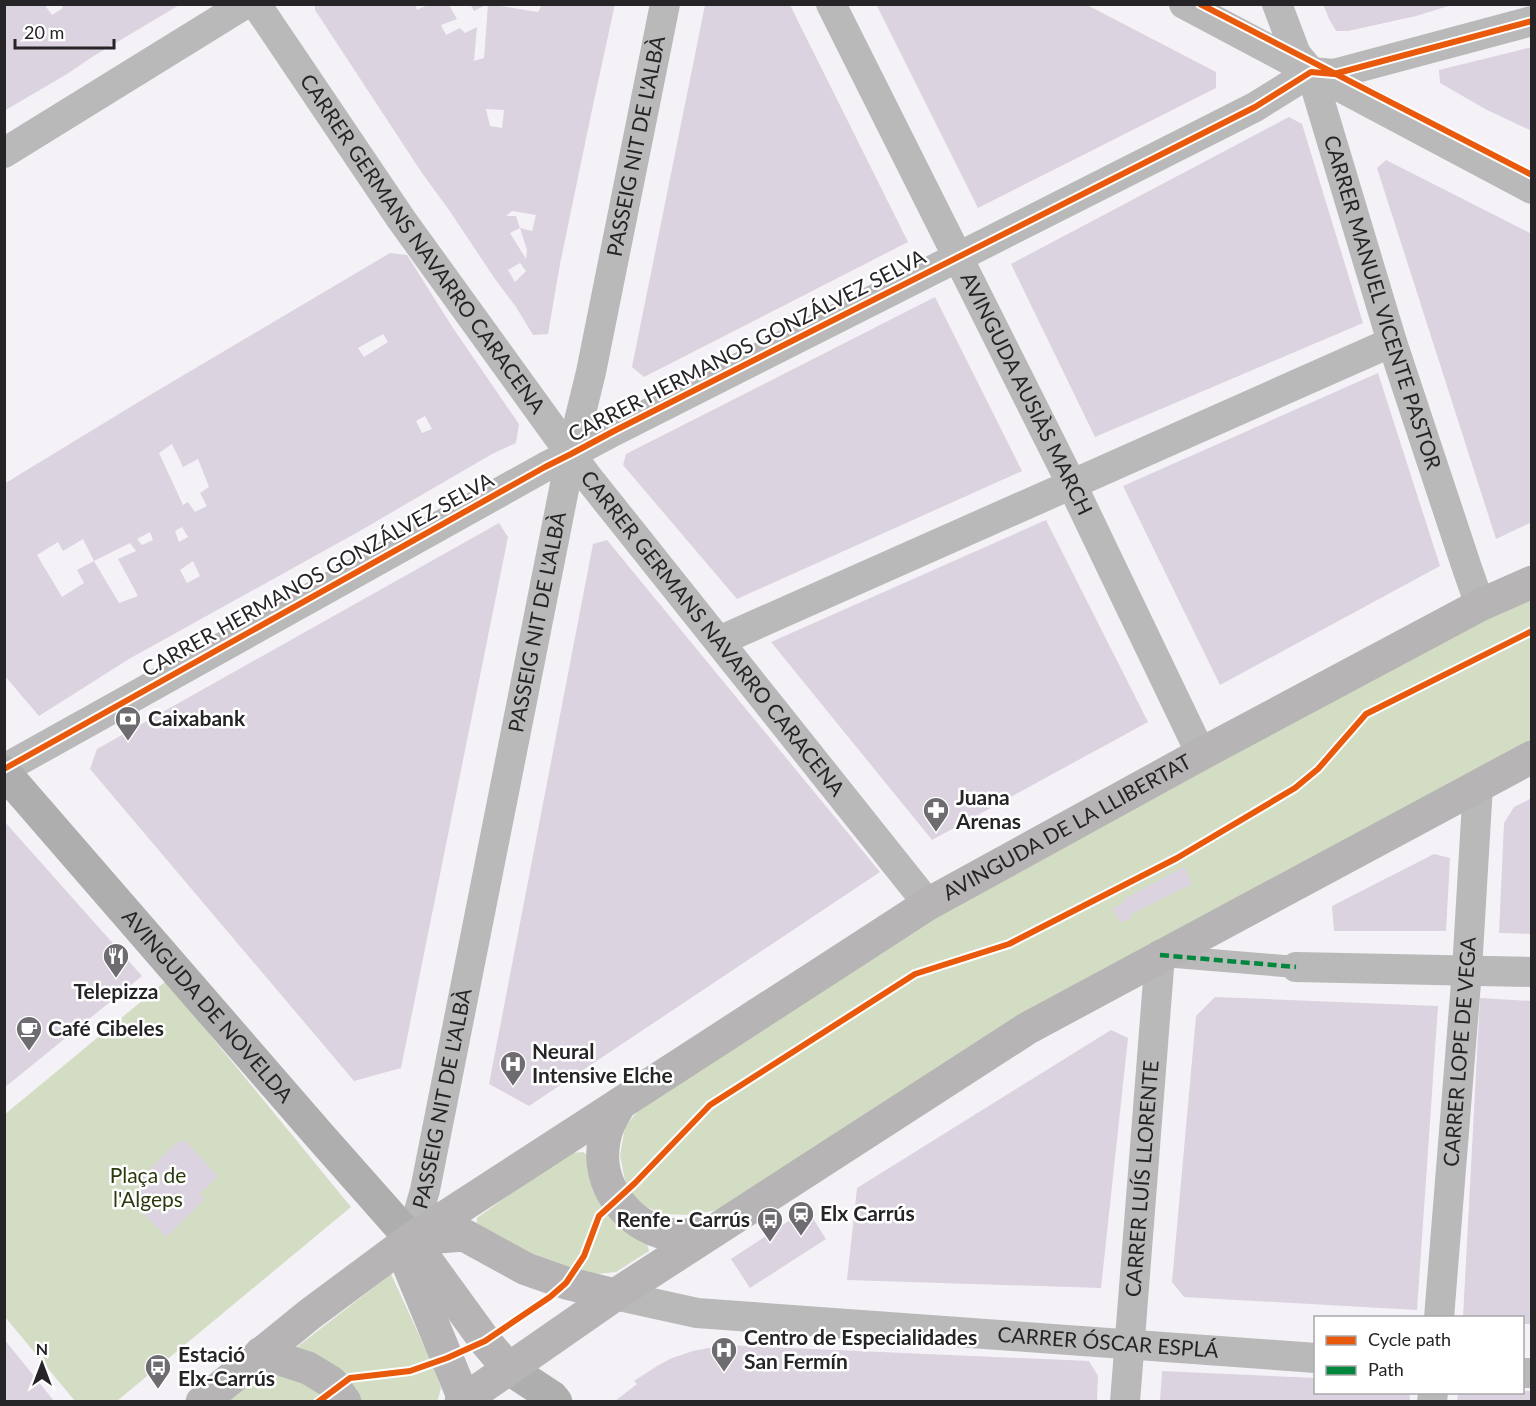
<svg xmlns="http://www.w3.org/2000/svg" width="1536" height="1406" viewBox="0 0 1536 1406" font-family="Lato,sans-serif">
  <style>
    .green { fill: #d2ddc4 }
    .building { fill: #dbd3e0; fill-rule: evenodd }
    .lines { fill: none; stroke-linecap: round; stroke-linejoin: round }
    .pedestrian { stroke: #bab9b9; stroke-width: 22 }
    .minor { stroke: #bab9b9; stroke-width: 30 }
    .secondary { stroke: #afaeae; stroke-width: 33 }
    .trunk { stroke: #b6b4b4; stroke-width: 33 }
    .quiet { stroke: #00873e; stroke-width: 4.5; stroke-dasharray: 9 4.5; stroke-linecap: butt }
    .cycleway-casing { stroke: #fff; stroke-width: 10 }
    .cycleway { stroke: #e8590c; stroke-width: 6 }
    .labels { text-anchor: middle; stroke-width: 5; stroke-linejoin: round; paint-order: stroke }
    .street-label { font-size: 21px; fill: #262427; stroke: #fff }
    .poi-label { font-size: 21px; font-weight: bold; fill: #262427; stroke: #fff; text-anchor: start }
    .park-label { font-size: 21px; fill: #293a0d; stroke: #fff }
  </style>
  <rect width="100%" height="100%" fill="#f5f2f7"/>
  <g class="green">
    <polygon points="1531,594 1531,743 717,1210 692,1215 663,1214 636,1202 625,1181 620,1155 625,1127 640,1108 942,914 1138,806"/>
    <polygon points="166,981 351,1207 117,1401 75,1401 5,1317 4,1115"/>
    <polygon points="583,1152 590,1157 647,1244 649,1251 616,1272 589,1275 554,1269 490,1237 477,1223 477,1218 524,1184 571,1153"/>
    <polygon points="391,1274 430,1359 441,1388 438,1399 435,1402 358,1401 297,1353 297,1347"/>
    <polygon points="266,1375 296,1377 333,1402 224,1402 249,1381"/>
  </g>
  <g class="building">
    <polygon points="4,4 44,4 52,15 63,8 61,4 181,4 92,57 67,74 4,111"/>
    <path d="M315 4H415L417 10 428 5H449L457 19 441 25 446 35 460 28 465 33 477 27 474 61 484 58 488 4 538 12 542 4H615L593 105 560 264 548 334 533 335 516 307 495 279 449 210 422 173 315 10ZM486 109 504 110 502 128 490 126ZM512 211 536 215 532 231 520 228 527 250 526 259 510 233 520 228 516 216H506ZM520 263 526 271 515 282 508 270Z"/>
    <polygon points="470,4 488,4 474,11"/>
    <polygon points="876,4 1085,4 1216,72 1216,88 978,208"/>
    <polygon points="1323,4 1452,4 1452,5 1416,16 1348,31 1336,31 1329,19"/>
    <polygon points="705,5 790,5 908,242 644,377 632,367"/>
    <polygon points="1532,47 1532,131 1487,110 1440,83 1439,70"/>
    <polygon points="1289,117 1302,124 1363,323 1095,437 1011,264"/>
    <polygon points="1386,160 1532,234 1532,522 1496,539 1377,168"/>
    <path d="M390 253 407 255 453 328 519 424 516 443 492 454 358 532 129 659 39 716 4 675V484L150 395ZM383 334 388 342 364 357 358 348ZM425 416 432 429 422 433 416 421ZM172 444 183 467 198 459 209 487 200 493 207 506 195 512 188 502 183 505 159 453ZM182 527 188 537 179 542 175 531ZM150 532 153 540 142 545 137 539ZM83 539 94 561 130 543 136 551 118 559 138 596 119 603 94 561 77 570 84 583 62 597 37 555 58 542 63 551ZM193 561 200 576 187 583 180 570Z"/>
    <polygon points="935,297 1022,471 737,599 623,465 626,454"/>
    <polygon points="1378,373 1440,566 1220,685 1123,486"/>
    <polygon points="1046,520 1148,722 932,840 771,642"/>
    <polygon points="499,523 508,537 401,1068 354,1081 90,769 97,749"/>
    <polygon points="607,540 880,872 529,1106 489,1084 593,544"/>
    <polygon points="1532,798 1532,934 1499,933 1504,823 1514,807"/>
    <polygon points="4,821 142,976 4,1088"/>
    <polygon points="1434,854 1450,858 1446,931 1334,931 1332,906"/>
    <polygon points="1184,867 1192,884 1131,914 1133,917 1121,923 1112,909 1124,902 1124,899"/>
    <polygon points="1215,997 1438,1006 1417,1310 1184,1297 1172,1282 1196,1016"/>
    <polygon points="1480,998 1532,1001 1532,1324 1522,1324 1522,1317 1463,1317"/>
    <polygon points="1111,1030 1128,1038 1101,1288 847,1280 857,1188"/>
    <polygon points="181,1141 186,1142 218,1176 200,1194 205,1199 166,1237 129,1199 146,1183 141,1178 176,1143"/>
    <polygon points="807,1209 826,1239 750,1288 731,1259"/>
    <polygon points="4,1339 54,1401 4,1401"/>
    <polygon points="724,1345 1089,1361 1098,1376 1097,1401 615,1401 637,1384 634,1381 657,1366 672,1358 693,1351"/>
    <polygon points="1162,1371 1316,1378 1316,1392 1407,1392 1410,1396 1410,1401 1160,1401"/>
    <polygon points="1522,1391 1532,1391 1532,1401 1457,1401 1458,1392 1522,1392"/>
  </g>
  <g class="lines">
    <polyline class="pedestrian" points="1163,956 1296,967"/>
    <g class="minor">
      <path id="s1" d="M256 4 401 219 586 475 928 904"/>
      <path id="s2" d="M831 4 1072 485 1201 754"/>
      <polyline points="1184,4 1532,189"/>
      <path id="s3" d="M1277 4 1296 54 1311 72 1392 342 1467 568 1480 605"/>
      <polyline points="4,153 245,4"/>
      <polyline points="719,641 1392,342"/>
      <polyline points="4,769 545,467 571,454 614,431 1255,107 1311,72 1334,74 1532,21"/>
      <polyline points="1296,967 1532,972"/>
      <path id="s4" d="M411 1239 425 1190 571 454 591 372 665 4"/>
      <path id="s5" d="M615 1295 697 1313 1316 1358"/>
      <path id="s6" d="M1439 1318 1467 970 1478 785"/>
      <polyline points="1522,1373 1532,1373"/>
      <path id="s7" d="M1125 1402 1160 955"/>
      <polyline points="1432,1402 1433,1392"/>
    </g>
    <g class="secondary">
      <path id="s8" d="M4 772 319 1135 411 1239"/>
      <polyline points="508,1368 552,1397 556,1402"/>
    </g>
    <g class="trunk">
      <path d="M620 1104C613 1116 606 1127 604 1141 596 1184 626 1225 668 1234 682 1237 696 1234 709 1231"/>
      <polyline points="411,1239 410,1269 464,1399"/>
      <polyline points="411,1239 485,1341 508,1368"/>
      <polyline points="413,1239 464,1235 526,1269 566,1283 615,1295"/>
      <polyline points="261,1353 308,1368 331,1382 345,1402"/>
      <path id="s9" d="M202 1402 310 1314 411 1239 928 904 1201 754 1480 605 1532 582"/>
      <polyline points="461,1402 615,1295 1028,1028 1532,757"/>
    </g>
    <polyline class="quiet" points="1160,955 1296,967"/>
    <g class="cycleway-casing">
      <g id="cycleway">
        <polyline points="1200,4 1532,175"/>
        <polyline points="4,769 545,467 571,454 614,431 1255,107 1311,72 1334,74 1532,21"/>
        <polyline points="318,1402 350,1378 410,1371 447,1358 485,1341 550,1297 566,1283 584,1256 599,1216 635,1183 710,1105 915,974 1009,944 1177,858 1295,788 1318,769 1366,714 1532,631"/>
      </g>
    </g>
    <use href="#cycleway" class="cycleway"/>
  </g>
  <defs>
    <g id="bank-pin" transform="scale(1.35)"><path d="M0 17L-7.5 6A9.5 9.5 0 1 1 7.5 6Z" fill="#6e6c70" stroke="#fff"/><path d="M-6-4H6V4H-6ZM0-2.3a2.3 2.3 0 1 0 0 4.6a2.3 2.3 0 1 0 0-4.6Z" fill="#fff"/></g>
    <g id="pharmacy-pin" transform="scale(1.35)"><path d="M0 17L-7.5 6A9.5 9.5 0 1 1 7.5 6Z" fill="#6e6c70" stroke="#fff"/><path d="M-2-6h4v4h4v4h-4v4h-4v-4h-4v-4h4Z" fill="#fff"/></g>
    <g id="restaurant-pin" transform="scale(1.35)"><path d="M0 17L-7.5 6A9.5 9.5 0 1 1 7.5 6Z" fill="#6e6c70" stroke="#fff"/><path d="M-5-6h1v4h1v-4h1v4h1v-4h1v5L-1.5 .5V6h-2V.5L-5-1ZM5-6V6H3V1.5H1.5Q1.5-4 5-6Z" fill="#fff"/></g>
    <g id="cafe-pin" transform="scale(1.35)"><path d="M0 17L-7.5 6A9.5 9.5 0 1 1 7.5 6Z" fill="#6e6c70" stroke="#fff"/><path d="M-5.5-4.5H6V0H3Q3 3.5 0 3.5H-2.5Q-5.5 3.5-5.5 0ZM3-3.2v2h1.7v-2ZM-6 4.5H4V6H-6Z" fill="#fff"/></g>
    <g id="hospital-pin" transform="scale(1.35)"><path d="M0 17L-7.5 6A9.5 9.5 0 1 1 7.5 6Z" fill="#6e6c70" stroke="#fff"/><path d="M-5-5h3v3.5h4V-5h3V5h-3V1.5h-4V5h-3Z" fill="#fff"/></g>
    <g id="station-pin" transform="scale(1.35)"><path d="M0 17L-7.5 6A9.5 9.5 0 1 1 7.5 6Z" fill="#6e6c70" stroke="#fff"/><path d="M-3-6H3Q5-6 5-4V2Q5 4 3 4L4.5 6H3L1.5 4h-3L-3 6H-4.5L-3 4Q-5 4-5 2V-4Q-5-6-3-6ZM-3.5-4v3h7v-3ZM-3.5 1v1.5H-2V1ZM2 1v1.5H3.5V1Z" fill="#fff"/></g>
    <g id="bus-pin" transform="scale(1.35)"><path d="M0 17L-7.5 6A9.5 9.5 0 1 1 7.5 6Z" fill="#6e6c70" stroke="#fff"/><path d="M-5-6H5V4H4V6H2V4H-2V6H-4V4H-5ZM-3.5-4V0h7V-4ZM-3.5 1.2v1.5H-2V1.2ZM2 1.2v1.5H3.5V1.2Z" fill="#fff"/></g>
  </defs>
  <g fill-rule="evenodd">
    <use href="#bank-pin" x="128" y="719"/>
    <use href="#pharmacy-pin" x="936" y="810"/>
    <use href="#restaurant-pin" x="116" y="956"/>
    <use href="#cafe-pin" x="29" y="1029"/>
    <use href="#hospital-pin" x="513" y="1064"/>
    <use href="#station-pin" x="801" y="1214"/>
    <use href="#bus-pin" x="770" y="1220"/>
    <use href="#hospital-pin" x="724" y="1350"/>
    <use href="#bus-pin" x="158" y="1367"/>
  </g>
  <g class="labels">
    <g class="street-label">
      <text dy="7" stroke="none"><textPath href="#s4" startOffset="1116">PASSEIG NIT DE L'ALBÀ</textPath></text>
      <text dy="7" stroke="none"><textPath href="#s1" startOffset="292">CARRER GERMANS NAVARRO CARACENA</textPath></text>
      <text dy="7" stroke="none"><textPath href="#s3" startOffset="318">CARRER MANUEL VICENTE PASTOR</textPath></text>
      <text transform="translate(747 346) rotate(-27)" y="7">CARRER HERMANOS GONZÁLVEZ SELVA</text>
      <text dy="7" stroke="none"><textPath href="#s2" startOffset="436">AVINGUDA AUSIÀS MARCH</textPath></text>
      <text transform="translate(318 575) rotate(-29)" y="7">CARRER HERMANOS GONZÁLVEZ SELVA</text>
      <text dy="7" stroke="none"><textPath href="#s4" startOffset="630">PASSEIG NIT DE L'ALBÀ</textPath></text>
      <text dy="7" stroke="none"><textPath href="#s1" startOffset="778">CARRER GERMANS NAVARRO CARACENA</textPath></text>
      <text dy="7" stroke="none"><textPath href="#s9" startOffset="1040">AVINGUDA DE LA LLIBERTAT</textPath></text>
      <text dy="7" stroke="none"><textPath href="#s8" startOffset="310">AVINGUDA DE NOVELDA</textPath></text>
      <text dy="7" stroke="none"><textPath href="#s6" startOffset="267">CARRER LOPE DE VEGA</textPath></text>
      <text dy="7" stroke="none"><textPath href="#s4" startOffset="144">PASSEIG NIT DE L'ALBÀ</textPath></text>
      <text dy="7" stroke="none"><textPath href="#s7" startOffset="224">CARRER LUÍS LLORENTE</textPath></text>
      <text dy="7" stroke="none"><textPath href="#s5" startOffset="496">CARRER ÓSCAR ESPLÁ</textPath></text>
    </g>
    <g class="poi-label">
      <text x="148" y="726">Caixabank</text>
      <text x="956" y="805">Juana<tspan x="956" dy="24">Arenas</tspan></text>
      <text x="116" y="999" text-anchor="middle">Telepizza</text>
      <text x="48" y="1036">Café Cibeles</text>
      <text x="532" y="1059">Neural<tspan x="532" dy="24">Intensive Elche</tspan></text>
      <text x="820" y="1221">Elx Carrús</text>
      <text x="750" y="1227" text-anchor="end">Renfe - Carrús</text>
      <text x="744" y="1345">Centro de Especialidades<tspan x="744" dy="24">San Fermín</tspan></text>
      <text x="178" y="1362">Estació<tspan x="178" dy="24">Elx-Carrús</tspan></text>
    </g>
    <g class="park-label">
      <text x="148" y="1183">Plaça de<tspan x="148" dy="24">l'Algeps</tspan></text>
    </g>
  </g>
  <rect width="1536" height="1406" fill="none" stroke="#262427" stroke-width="12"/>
  <rect x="1314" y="1316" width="210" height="78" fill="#ffffff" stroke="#a8a7a9" stroke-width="1.5"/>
  <rect x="1326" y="1336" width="30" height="9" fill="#e8590c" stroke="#a8a7a9" stroke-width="1.5"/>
  <text x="1368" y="1346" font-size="18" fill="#262427">Cycle path</text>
  <rect x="1326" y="1366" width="30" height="9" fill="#00873e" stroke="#a8a7a9" stroke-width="1.5"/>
  <text x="1368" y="1376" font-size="18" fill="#262427">Path</text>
  <g transform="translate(42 1364)" stroke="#ffffff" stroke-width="4.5" paint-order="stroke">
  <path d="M0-4.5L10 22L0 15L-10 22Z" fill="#262427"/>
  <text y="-9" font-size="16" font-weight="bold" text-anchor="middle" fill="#262427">N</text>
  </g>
  <path d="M15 39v9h99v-9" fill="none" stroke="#262427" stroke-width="3"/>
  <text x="24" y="39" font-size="18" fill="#262427" stroke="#ffffff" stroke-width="4.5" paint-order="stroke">20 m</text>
</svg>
